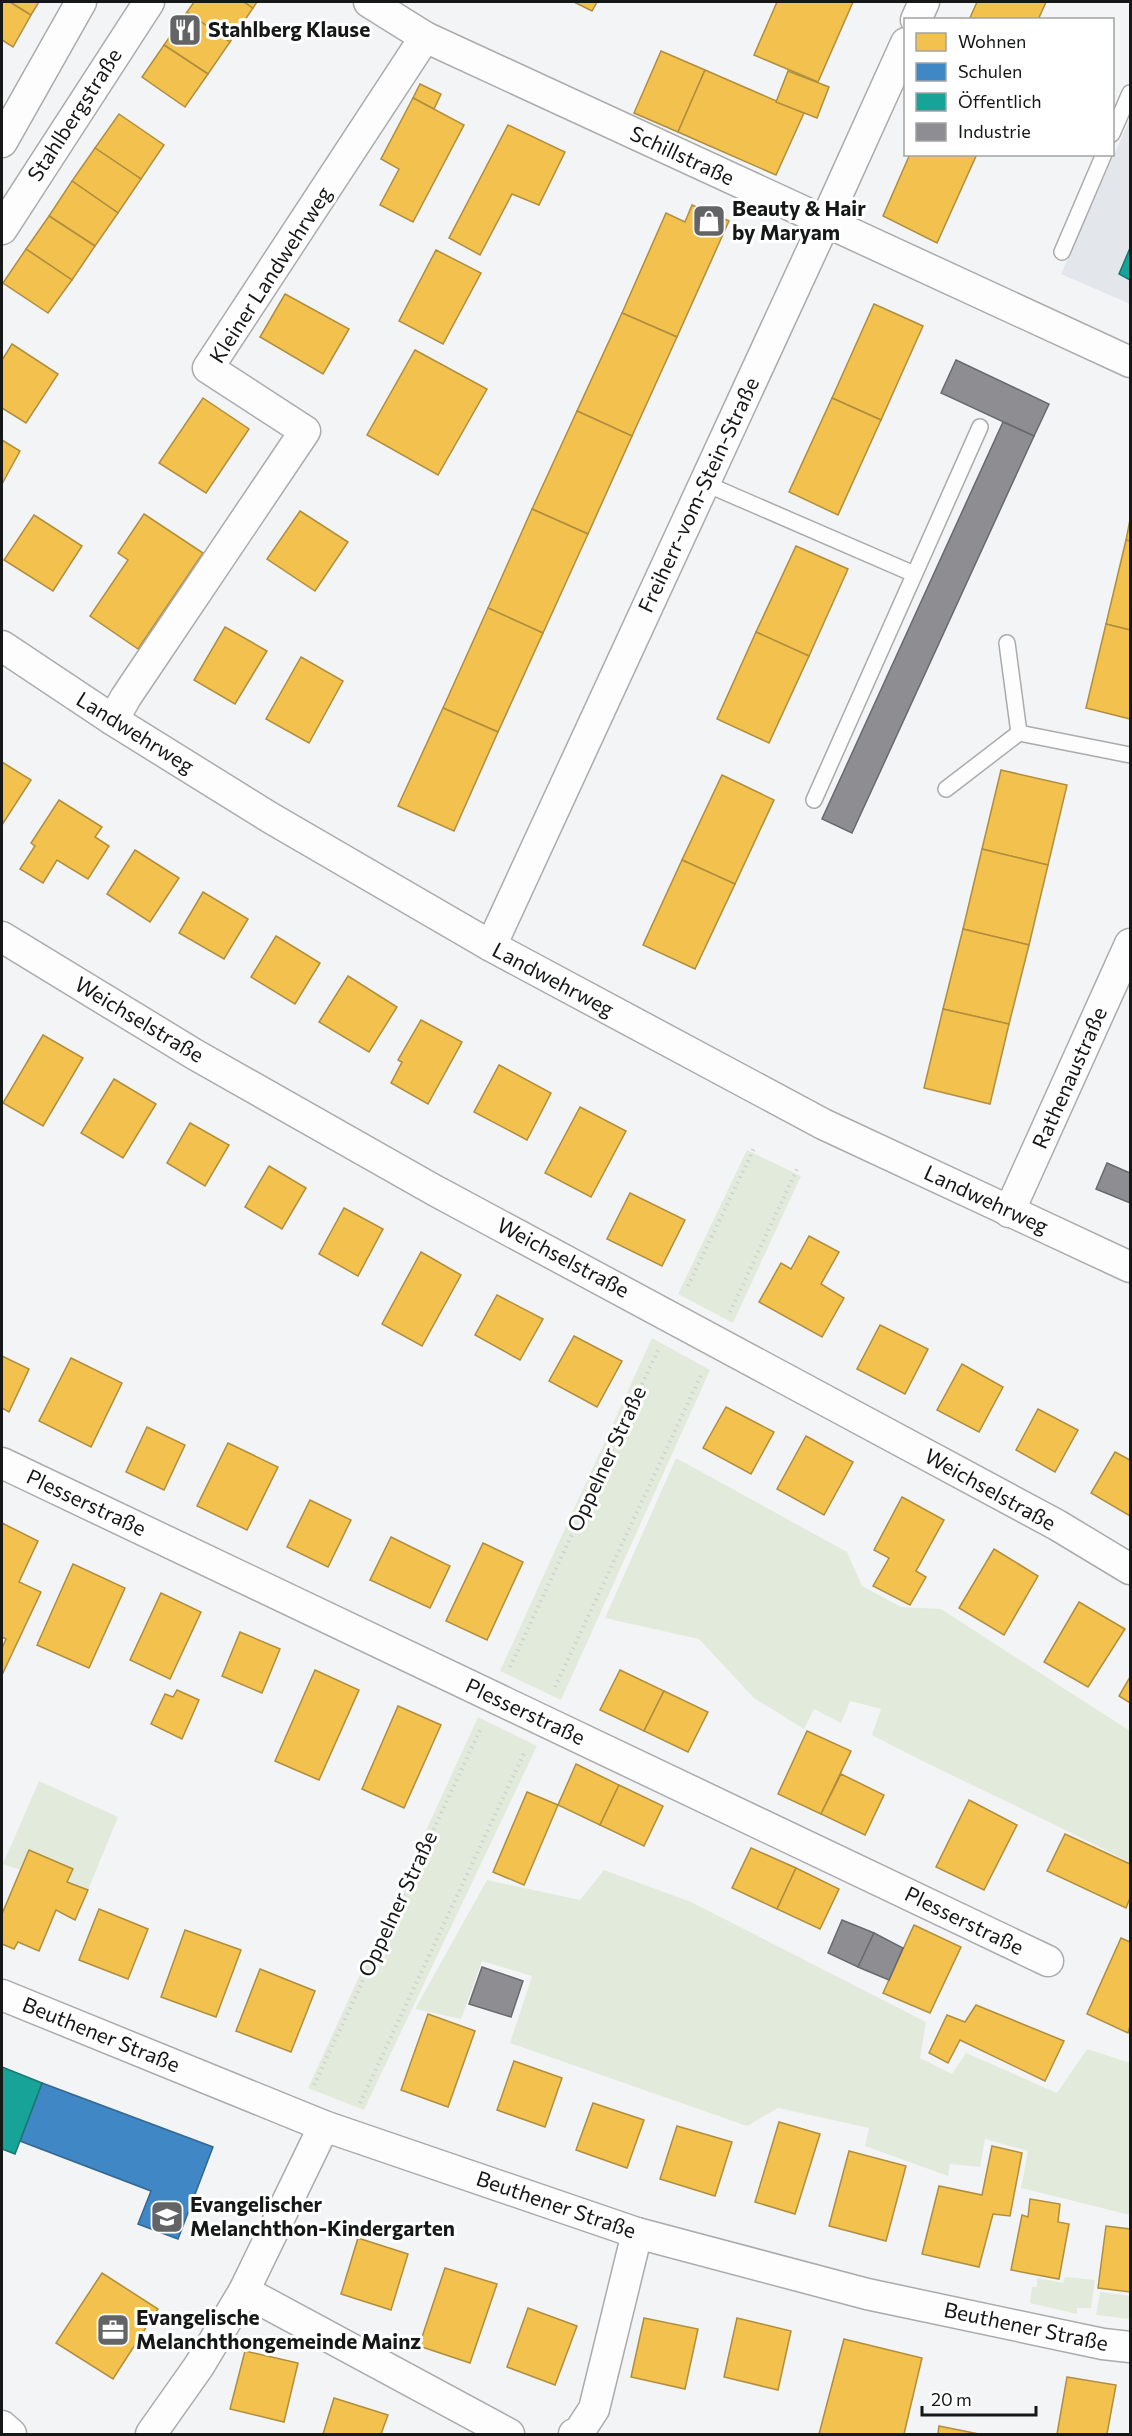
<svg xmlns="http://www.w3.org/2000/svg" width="1132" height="2436" viewBox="0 0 1132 2436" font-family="Commissioner,sans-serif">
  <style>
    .built { fill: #e3e7ec }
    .green { fill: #e2ebdb }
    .homes { fill: #f2c14e; stroke: #b08e3e; stroke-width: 1.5 }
    .schools { fill: #3f88c5; stroke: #336691; stroke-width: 1.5 }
    .public { fill: #17a398; stroke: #177971; stroke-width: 1.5 }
    .industry { fill: #8d8d92; stroke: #696a6d; stroke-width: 1.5 }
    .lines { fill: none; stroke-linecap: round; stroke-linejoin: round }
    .service-casing { stroke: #ababac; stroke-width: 18 }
    .minor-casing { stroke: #ababac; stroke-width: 33 }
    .path { stroke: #d0d1d1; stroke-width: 4; stroke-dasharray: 1.5 4.5; stroke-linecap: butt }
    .service { stroke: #fdfdfe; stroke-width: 15 }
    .minor { stroke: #fdfdfe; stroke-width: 30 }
    .labels { text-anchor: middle; stroke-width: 6; stroke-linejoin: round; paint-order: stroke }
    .poi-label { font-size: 21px; font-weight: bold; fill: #161717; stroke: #fff; text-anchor: start }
    .street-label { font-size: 21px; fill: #161717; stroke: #fff }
  </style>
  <rect width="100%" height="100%" fill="#f3f4f5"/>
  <polygon class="built" points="1130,119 1130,304 1061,274"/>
  <g class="green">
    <polygon points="747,1150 801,1176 733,1323 678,1294"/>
    <polygon points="652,1338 710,1370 561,1700 500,1671"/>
    <path d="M676 1458 847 1552 862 1586 901 1607 941 1609 1130 1731V1863C1046 1818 957 1780 872 1735L881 1709 850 1701 841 1723 814 1709 804 1729 754 1698 699 1639 605 1618Z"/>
    <polygon points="478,1717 537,1746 364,2110 308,2088"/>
    <polygon points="39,1781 118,1817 88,1890 67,1882 72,1868 29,1850 20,1870 3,1864"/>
    <polygon points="604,1870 691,1902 926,2022 920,2058 952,2074 966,2053 1057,2093 1087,2049 1130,2063 1130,2215 1021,2188 1028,2151 985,2139 980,2167 950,2164 948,2176 865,2146 869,2128 778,2108 747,2126 510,2043 532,1976 482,1961 461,2019 415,2009 487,1880 580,1900"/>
    <polygon points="1065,2277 1095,2280 1091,2308 1077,2308 1077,2314 1030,2303 1032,2287 1037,2287 1037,2278 1063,2283"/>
    <polygon points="1100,2292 1130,2296 1130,2319 1096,2315"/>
  </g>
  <g class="homes">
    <polygon points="2,2 10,2 31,15 13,47 2,40"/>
    <polygon points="10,2 39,2 31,15"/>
    <polygon points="194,2 244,2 253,8 230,42 187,12"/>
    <polygon points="244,2 257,2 253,8"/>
    <polygon points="574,2 597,2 592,11"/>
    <polygon points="777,2 853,2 818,82 754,55"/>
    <polygon points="977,2 1046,2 1038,20 969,20"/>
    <polygon points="187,12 230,42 208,74 164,45"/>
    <polygon points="164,45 208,74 185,107 142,77"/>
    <polygon points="661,51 705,70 678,132 634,113"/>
    <polygon points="705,70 804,113 776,175 678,132"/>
    <polygon points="788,71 829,87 817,118 776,102"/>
    <polygon points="420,84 441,94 434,109 413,98"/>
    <polygon points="413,98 464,125 413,222 380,205 399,169 381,159"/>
    <polygon points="119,114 164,145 141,179 95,148"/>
    <polygon points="508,125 565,152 539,205 512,194 480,255 449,238"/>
    <polygon points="95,148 141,179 118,213 72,181"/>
    <polygon points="910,154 977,154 937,243 883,216"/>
    <polygon points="72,181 118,213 95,246 49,216"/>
    <polygon points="692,205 729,221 677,337 622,313 666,213 685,222"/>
    <polygon points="49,216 95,246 72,280 26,249"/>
    <polygon points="26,249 72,280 48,313 3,283"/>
    <polygon points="436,250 481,273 443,344 399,321"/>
    <polygon points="285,294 349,329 323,374 260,337"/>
    <polygon points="874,304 923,326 881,420 832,398"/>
    <polygon points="622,313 677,337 632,436 577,411"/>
    <polygon points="12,344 58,374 26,423 2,408 2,360"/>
    <polygon points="415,350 487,389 438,475 367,435"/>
    <polygon points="203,398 249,429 206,493 159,463"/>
    <polygon points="832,398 881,420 838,515 789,492"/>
    <polygon points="577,411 632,436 588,534 532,509"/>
    <polygon points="2,440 20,451 2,484"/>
    <polygon points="532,509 588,534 543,633 488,608"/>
    <polygon points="300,511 348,542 315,591 267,559"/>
    <polygon points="144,514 203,553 138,649 90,616 128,560 118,553"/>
    <polygon points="34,515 82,546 53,591 4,560"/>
    <polygon points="1130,520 1130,541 1126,540"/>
    <polygon points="1126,540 1130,541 1130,630 1106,624"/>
    <polygon points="796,546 848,569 809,656 756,632"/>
    <polygon points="488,608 543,633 498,732 443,708"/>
    <polygon points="1106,624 1130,630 1130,719 1086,708"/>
    <polygon points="225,627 267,651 235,704 194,680"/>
    <polygon points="756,632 809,656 769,743 717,719"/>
    <polygon points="301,657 343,681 309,743 266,719"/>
    <polygon points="443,708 498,732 454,831 398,806"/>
    <polygon points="2,762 31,780 2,825"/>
    <polygon points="1001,770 1067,785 1048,865 982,849"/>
    <polygon points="722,775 774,800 735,884 682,860"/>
    <polygon points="59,800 102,827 95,837 109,846 88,879 57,860 43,883 20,869 35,846 31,843"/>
    <polygon points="982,849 1048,865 1029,945 963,929"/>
    <polygon points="135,850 179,878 150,922 107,894"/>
    <polygon points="682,860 735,884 695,969 643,945"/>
    <polygon points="203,892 248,919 224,959 179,933"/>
    <polygon points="963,929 1029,945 1009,1024 943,1009"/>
    <polygon points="276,936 320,963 295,1004 251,977"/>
    <polygon points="348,976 397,1007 369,1052 319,1022"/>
    <polygon points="943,1009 1009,1024 990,1104 924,1088"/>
    <polygon points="421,1020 462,1042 428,1104 391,1083 402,1062 398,1060"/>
    <polygon points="43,1035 83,1058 43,1126 3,1103"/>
    <polygon points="499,1065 551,1093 527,1140 474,1112"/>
    <polygon points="114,1079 156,1104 123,1158 81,1133"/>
    <polygon points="580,1107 626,1131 591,1197 545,1173"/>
    <polygon points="190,1123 229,1145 205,1186 167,1163"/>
    <polygon points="269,1166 306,1188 282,1229 245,1207"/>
    <polygon points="630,1193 685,1220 662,1266 607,1239"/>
    <polygon points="344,1208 383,1229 358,1276 319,1254"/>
    <polygon points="809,1236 839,1252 821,1284 844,1298 822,1337 759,1302 781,1263 791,1269"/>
    <polygon points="421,1252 461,1275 422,1346 382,1324"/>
    <polygon points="497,1295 543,1319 520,1360 475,1335"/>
    <polygon points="880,1325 928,1349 905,1394 857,1369"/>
    <polygon points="574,1336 622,1361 597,1407 549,1381"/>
    <polygon points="2,1356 29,1369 9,1412 2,1408"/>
    <polygon points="71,1358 122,1383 91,1447 39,1421"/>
    <polygon points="962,1364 1003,1387 979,1432 937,1410"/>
    <polygon points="726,1407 774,1432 751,1474 703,1448"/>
    <polygon points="1038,1409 1078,1430 1055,1472 1016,1450"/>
    <polygon points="147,1427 185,1445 164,1490 126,1472"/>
    <polygon points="806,1436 853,1462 824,1515 777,1489"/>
    <polygon points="228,1443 278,1467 247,1530 197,1506"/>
    <polygon points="1115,1452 1130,1460 1130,1516 1091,1493"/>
    <polygon points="902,1497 944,1520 916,1571 926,1577 910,1605 873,1586 889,1558 874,1550"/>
    <polygon points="310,1500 351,1520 328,1567 287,1547"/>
    <polygon points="2,1523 38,1541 19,1582 41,1592 2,1675 2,1648 6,1639 2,1637"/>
    <polygon points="391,1537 450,1566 430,1608 370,1580"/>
    <polygon points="483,1543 523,1562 487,1640 446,1621"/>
    <polygon points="994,1549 1038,1576 1004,1635 959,1608"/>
    <polygon points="73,1564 125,1588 89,1668 37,1645"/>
    <polygon points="161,1593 201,1612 170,1679 130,1660"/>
    <polygon points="1079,1602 1125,1629 1088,1687 1044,1662"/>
    <polygon points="240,1632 280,1649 262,1693 222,1676"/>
    <polygon points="315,1670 359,1690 319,1780 275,1761"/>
    <polygon points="620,1670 664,1691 644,1731 600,1710"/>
    <polygon points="1130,1677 1130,1703 1119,1696"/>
    <polygon points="177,1690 199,1700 182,1739 151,1724 165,1694 173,1697"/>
    <polygon points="664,1691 708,1712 688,1752 644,1731"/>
    <polygon points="398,1706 441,1725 404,1808 362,1789"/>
    <polygon points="807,1731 851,1751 821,1814 778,1794"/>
    <polygon points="576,1764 619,1785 600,1825 558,1805"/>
    <polygon points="841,1774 884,1795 865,1835 821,1814"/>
    <polygon points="619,1785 663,1806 644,1846 600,1825"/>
    <polygon points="527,1792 558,1805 524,1885 493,1872"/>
    <polygon points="969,1800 1017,1825 984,1890 936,1867"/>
    <polygon points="1065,1834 1130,1864 1130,1898 1126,1908 1047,1871"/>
    <polygon points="751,1848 796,1868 777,1909 732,1888"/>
    <polygon points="29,1850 73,1869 67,1882 88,1890 75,1920 56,1910 39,1951 18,1942 14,1949 2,1944 2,1914"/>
    <polygon points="796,1868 839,1889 820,1929 777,1909"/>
    <polygon points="99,1909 148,1929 128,1979 79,1960"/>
    <polygon points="914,1925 961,1947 930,2013 883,1993"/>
    <polygon points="185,1930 241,1950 216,2017 161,1997"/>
    <polygon points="1121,1938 1130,1942 1130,2026 1128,2033 1087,2014"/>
    <polygon points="260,1969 315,1991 291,2052 236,2031"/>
    <polygon points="976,2005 1064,2041 1045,2081 960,2040 948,2063 929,2053 947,2015 965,2022"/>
    <polygon points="428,2014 475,2031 448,2107 401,2090"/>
    <polygon points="514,2061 562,2078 545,2127 497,2110"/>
    <polygon points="593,2103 644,2120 627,2168 576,2150"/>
    <polygon points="779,2122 820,2134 795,2214 755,2202"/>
    <polygon points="677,2126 732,2142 715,2196 660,2179"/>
    <polygon points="992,2146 1022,2153 1010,2216 993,2214 979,2267 922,2254 939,2186 982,2195"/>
    <polygon points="849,2151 906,2166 886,2241 829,2226"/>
    <polygon points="1030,2199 1060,2204 1058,2222 1069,2224 1059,2279 1011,2270 1022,2215 1028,2217"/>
    <polygon points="1106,2226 1130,2229 1130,2292 1098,2288"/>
    <polygon points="358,2238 408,2254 391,2310 341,2294"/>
    <polygon points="445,2268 497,2284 470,2363 419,2346"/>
    <polygon points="102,2273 158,2309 113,2379 56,2343"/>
    <polygon points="528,2308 577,2326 555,2385 507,2367"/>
    <polygon points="644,2318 698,2329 685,2389 631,2377"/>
    <polygon points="737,2318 791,2331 778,2390 724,2377"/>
    <polygon points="844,2339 922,2358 904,2434 819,2434"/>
    <polygon points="245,2351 298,2363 284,2422 230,2409"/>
    <polygon points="1067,2377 1116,2385 1107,2434 1057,2434"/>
    <polygon points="334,2398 388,2415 381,2434 323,2434"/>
    <polygon points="939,2426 979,2434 938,2434"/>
  </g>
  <polygon class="schools" points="42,2083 213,2147 178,2239 138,2224 151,2191 20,2141"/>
  <g class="public">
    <polygon points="1130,248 1130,280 1119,274"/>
    <polygon points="2,2067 42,2083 15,2154 2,2149"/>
  </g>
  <g class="industry">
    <polygon points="956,360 1049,404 1034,436 941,393"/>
    <polygon points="1003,422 1034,436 852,833 822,819"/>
    <polygon points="1107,1163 1130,1173 1130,1203 1096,1189"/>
    <polygon points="842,1920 874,1933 858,1967 828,1953"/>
    <polygon points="874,1933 903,1948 889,1980 858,1967"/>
    <polygon points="482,1967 523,1981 511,2017 469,2004"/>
  </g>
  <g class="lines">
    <g class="service-casing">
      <g id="service">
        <polyline points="1112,134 1130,93"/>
        <polyline points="1062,252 1104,154"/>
        <polyline points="704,483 914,574"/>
        <polyline points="1007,643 1019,733"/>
        <polyline points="946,789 1019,733 1130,755"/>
        <polyline points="814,800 980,427"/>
      </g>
    </g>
    <g class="minor-casing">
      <g id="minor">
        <polyline points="369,2 425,37 1130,362"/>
        <polyline points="916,20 924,2"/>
        <polyline points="2,142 81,2"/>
        <polyline points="2,229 149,2"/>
        <polyline points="2,646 113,720 269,817 491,946 823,1124 1130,1267"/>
        <polyline points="113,720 126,697 305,431 208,368 425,37"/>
        <polyline points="2,937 194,1054 434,1190 1057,1525 1130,1569"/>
        <polyline points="491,946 825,222 906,43"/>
        <polyline points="1009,1212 1130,944"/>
        <polyline points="2,1463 1048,1961"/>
        <polyline points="2,1995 324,2126 637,2233 867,2294 1103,2344 1130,2347"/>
        <polyline points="244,2291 509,2434"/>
        <polyline points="2,2426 11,2434"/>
        <polyline points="151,2434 199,2366 244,2291 324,2126"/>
        <polyline points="574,2434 579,2432 594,2409 637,2233"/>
      </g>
    </g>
    <g class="path">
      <polyline points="688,1286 755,1146"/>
      <polyline points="730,1312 798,1167"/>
      <polyline points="510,1667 658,1350"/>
      <polyline points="555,1687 702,1373"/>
      <polyline points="314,2085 481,1728"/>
      <polyline points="360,2103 525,1751"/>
    </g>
    <use href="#service" class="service"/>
    <use href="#minor" class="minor"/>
  </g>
  <defs>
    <g id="restaurant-square" transform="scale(1.725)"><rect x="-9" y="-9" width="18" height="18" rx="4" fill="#636465" stroke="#fff"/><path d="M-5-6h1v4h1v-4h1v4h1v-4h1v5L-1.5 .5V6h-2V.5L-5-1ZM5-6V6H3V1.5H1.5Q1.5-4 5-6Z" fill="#fff"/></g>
    <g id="shop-square" transform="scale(1.725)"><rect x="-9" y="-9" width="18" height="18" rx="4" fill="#636465" stroke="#fff"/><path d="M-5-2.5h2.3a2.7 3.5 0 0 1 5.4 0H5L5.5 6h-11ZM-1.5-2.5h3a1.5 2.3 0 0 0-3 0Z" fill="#fff"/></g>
    <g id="school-square" transform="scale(1.725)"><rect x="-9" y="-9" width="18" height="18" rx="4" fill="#636465" stroke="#fff"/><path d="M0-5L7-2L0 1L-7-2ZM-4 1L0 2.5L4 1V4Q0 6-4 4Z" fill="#fff"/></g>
    <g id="office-square" transform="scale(1.725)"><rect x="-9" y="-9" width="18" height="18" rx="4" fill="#636465" stroke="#fff"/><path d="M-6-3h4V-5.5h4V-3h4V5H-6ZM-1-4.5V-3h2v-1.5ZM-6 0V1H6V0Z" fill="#fff"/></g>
  </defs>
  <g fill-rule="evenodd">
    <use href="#restaurant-square" x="185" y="30"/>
    <use href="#shop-square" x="709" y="221"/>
    <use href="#school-square" x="167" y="2217"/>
    <use href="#office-square" x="113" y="2330"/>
  </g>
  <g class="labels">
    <g class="poi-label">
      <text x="208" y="37">Stahlberg Klause</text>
      <text x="732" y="216">Beauty &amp; Hair<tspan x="732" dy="24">by Maryam</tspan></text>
      <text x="190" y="2212">Evangelischer<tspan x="190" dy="24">Melanchthon-Kindergarten</tspan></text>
      <text x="136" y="2325">Evangelische<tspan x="136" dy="24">Melanchthongemeinde Mainz</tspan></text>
    </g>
    <g class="street-label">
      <text transform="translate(75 115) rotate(-57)" y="7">Stahlbergstraße</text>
      <text transform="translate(682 156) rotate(25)" y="7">Schillstraße</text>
      <text transform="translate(271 275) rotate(-57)" y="7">Kleiner Landwehrweg</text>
      <text transform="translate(699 495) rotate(-65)" y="7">Freiherr-vom-Stein-Straße</text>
      <text transform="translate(135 733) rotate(32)" y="7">Landwehrweg</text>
      <text transform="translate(553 980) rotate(28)" y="7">Landwehrweg</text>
      <text transform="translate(139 1020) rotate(31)" y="7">Weichselstraße</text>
      <text transform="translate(1070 1078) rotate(-66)" y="7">Rathenaustraße</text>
      <text transform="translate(986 1200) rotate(25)" y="7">Landwehrweg</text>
      <text transform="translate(563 1258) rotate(28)" y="7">Weichselstraße</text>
      <text transform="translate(607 1459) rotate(-65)" y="7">Oppelner Straße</text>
      <text transform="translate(990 1490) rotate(29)" y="7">Weichselstraße</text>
      <text transform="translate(86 1503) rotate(25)" y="7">Plesserstraße</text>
      <text transform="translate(525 1712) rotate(25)" y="7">Plesserstraße</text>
      <text transform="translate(398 1904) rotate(-65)" y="7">Oppelner Straße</text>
      <text transform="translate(964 1921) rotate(26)" y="7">Plesserstraße</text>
      <text transform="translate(101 2035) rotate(22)" y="7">Beuthener Straße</text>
      <text transform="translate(556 2205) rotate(19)" y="7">Beuthener Straße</text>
      <text transform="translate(1026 2327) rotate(12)" y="7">Beuthener Straße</text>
    </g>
  </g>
  <rect width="1132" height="2436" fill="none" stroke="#161717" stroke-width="6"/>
  <rect x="904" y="18" width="210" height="138" fill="#ffffff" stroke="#a2a2a2" stroke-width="1.5"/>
  <rect x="916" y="33" width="30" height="18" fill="#f2c14e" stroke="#a2a2a2" stroke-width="1.5"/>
  <text x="958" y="48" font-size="18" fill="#161717">Wohnen</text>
  <rect x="916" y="63" width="30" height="18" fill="#3f88c5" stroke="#a2a2a2" stroke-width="1.5"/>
  <text x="958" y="78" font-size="18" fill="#161717">Schulen</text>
  <rect x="916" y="93" width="30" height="18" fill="#17a398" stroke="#a2a2a2" stroke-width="1.5"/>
  <text x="958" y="108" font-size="18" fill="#161717">Öffentlich</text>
  <rect x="916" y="123" width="30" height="18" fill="#8d8d92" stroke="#a2a2a2" stroke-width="1.5"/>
  <text x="958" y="138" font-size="18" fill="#161717">Industrie</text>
  <path d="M922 2406v9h114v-9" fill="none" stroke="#161717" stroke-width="3"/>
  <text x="931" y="2406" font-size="18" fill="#161717" stroke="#ffffff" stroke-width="4.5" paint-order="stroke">20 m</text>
</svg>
